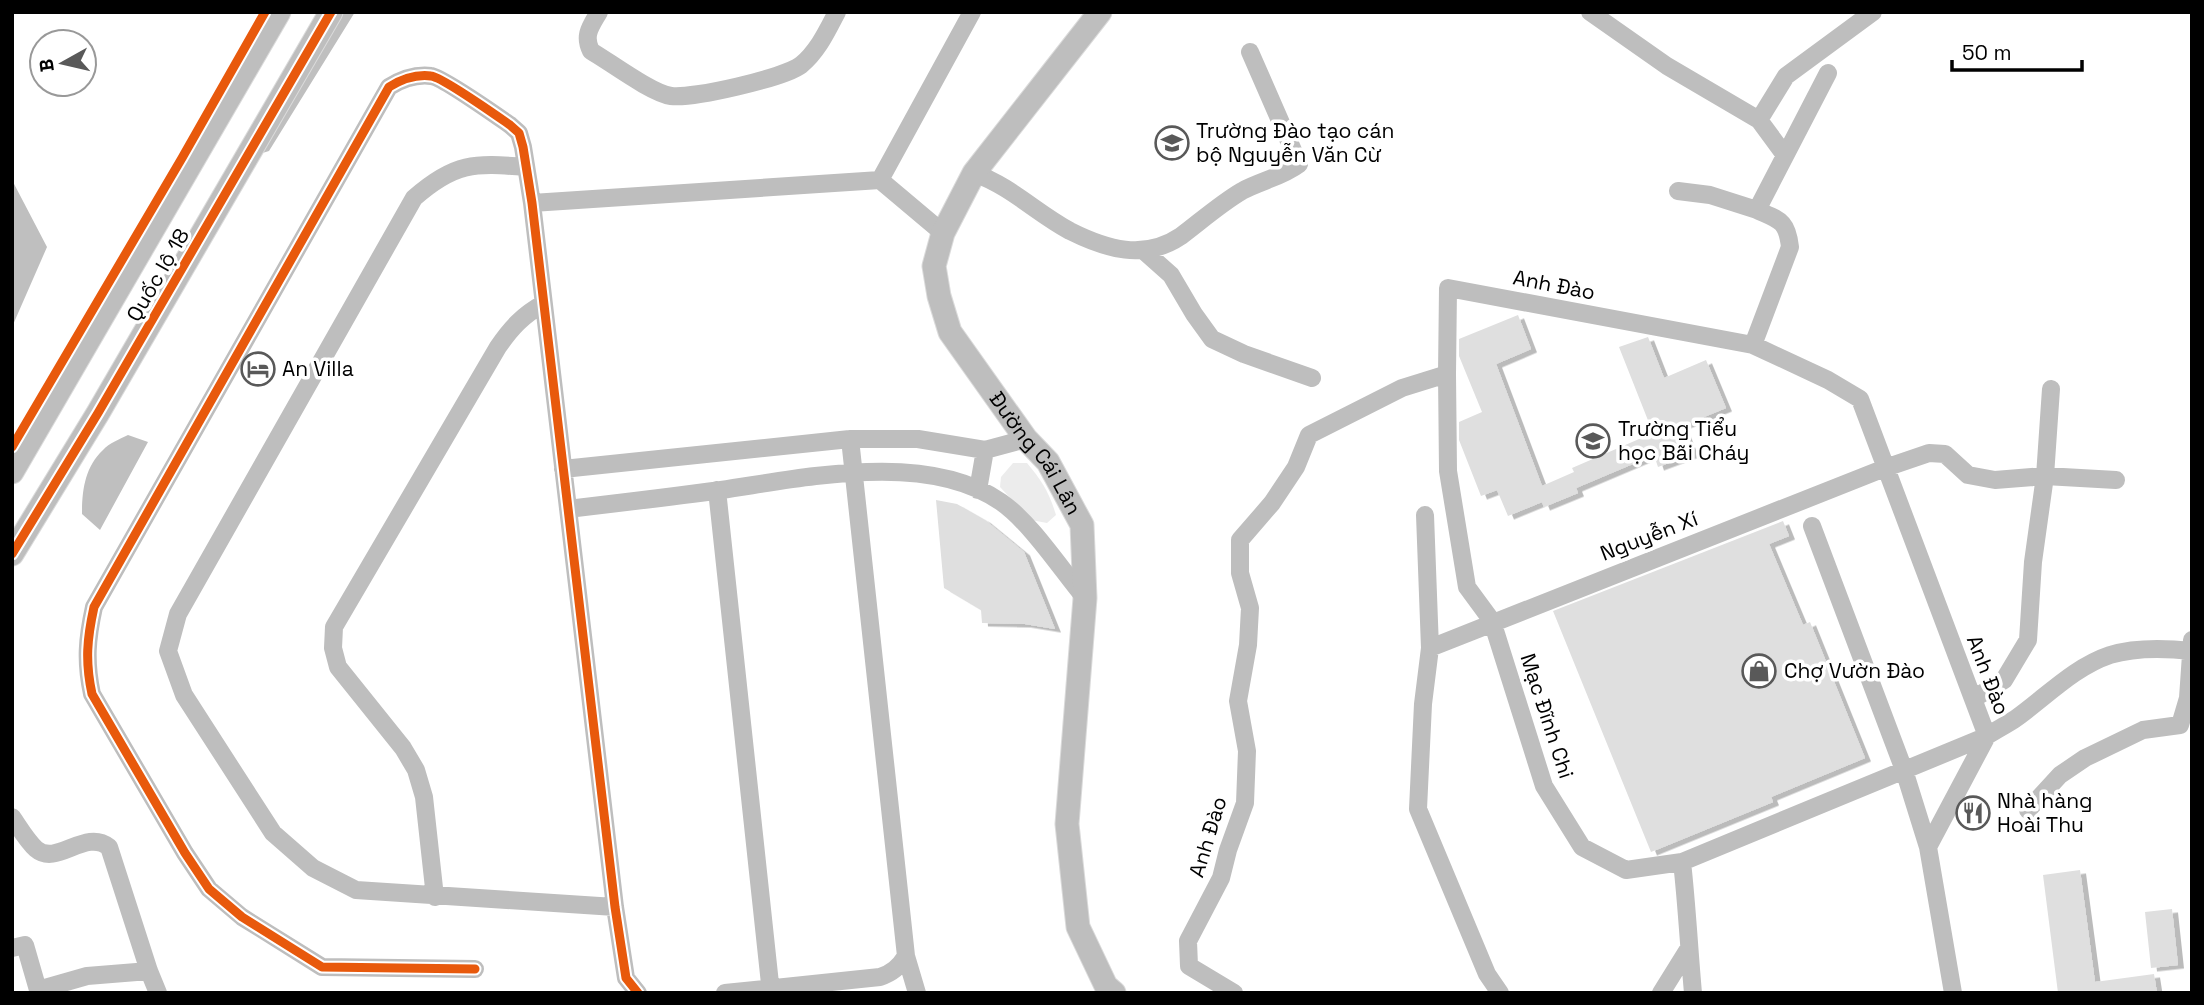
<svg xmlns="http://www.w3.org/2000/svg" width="2204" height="1005" viewBox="0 0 2204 1005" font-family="'Space Grotesk',sans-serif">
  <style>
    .green { fill: #ececec }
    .water { fill: #bfbfbf }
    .building { fill: #dfdfdf; filter: url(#shadow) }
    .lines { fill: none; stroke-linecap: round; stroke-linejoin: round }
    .major-casing { stroke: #dbdbdb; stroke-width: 25 }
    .minor { stroke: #bebebe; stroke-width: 18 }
    .major { stroke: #bebebe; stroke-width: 23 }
    .cycleway-casing { stroke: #fff; stroke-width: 13 }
    .cycleway { stroke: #e8590c; stroke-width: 9 }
    .labels { text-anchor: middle; stroke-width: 7; stroke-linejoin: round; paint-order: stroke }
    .poi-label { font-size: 21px; fill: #000; stroke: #fff; text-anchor: start }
    .street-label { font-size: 21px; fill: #000; stroke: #fff }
  </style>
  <defs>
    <filter id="shadow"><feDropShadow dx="6" dy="3.5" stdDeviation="0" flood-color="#0004"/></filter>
  </defs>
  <rect width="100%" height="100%" fill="#fff"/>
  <path class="green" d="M 1013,463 L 1027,463 C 1042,481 1049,492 1056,515 L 1047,523 L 1031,520 L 1000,487 L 1001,477 Z"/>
  <path class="water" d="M 337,12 L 355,12 L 269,151 L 256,155 Z
    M 12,180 L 47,247 L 12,327 Z
    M 128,435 L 148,442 L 100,530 L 82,514 C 82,490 85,467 103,450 C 109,443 120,439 128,435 Z"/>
  <path class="building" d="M 1518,315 L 1531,349 L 1496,364 L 1542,486 L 1574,472 L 1572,468 L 1653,433 L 1619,347 L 1648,337 L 1664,378 L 1706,360 L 1726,408 L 1682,426 L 1693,454 L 1658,467 L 1654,455 L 1576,488 L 1578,493 L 1544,507 L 1542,502 L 1508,516 L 1497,490 L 1481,496 L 1459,440 L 1459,422 L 1482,412 L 1459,356 L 1459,339 Z
    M 936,500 L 957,504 L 985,520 L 1024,552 L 1055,629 L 1025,624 L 982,623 L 981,610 L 944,588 Z
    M 1783,521 L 1789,536 L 1769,544 L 1803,625 L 1810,622 L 1865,758 L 1771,797 L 1773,802 L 1651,852 L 1553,611 Z
    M 2080,870 L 2095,982 L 2154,974 L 2157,993 L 2058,993 L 2043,875 Z
    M 2172,909 L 2178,965 L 2151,968 L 2145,912 Z"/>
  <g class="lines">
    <defs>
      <g id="major">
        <path id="s1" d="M 1100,12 L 974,173 L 943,233 L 934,266 L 939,296 L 950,332 L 1026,439 L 1048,462 L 1082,525 L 1085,598 L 1067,824 L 1078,927 L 1106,986 L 1114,993"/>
        <path d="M 12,472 L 279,12"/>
        <path d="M 12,554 L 98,413 L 331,12"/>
      </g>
    </defs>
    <use href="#major" class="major-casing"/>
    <path class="minor" d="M 599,12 C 591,26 583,35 591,51 C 610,62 651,93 671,96 C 692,99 784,78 801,65 C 818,51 827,31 837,12
      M 1590,12 L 1667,66 L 1759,120 L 1784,154
      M 1759,120 L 1786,76 L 1873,12
      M 526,167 C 474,163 455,162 414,198 L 178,614 L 168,651 L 184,695 L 273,833 L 313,868 L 356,890 L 615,907
      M 974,173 C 1012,187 1035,212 1070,231 C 1106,249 1144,261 1181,236 C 1201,221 1220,204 1242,191 C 1260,181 1282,177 1299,164 L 1250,52
      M 880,180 L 972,12
      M 1678,191 L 1710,195 L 1757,210
      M 532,203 L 880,180 L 943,233
      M 1144,251 L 1171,275 L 1194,314 L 1212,339 L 1244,354 L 1312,378
      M 1753,345 L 1790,247 C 1787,220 1779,220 1757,210 L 1828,73
      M 1447,374 L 1448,471 L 1467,587 L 1492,621 L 1544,786 L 1582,847 L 1626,870 L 1682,862 L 1987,736 C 1996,730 2006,725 2015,719 C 2046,697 2074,667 2110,655 C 2136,647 2165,648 2192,651
      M 563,469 L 850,439 L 918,439 L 985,450 L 1026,439
      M 717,490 L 771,993
      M 978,490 L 985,450
      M 568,509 C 619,503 670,497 721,490 C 804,478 927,450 1001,502 C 1031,523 1060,568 1085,598
      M 1425,515 L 1430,648 L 1423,704 L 1418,809 L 1487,974 L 1500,993
      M 1812,526 L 1904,770 L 1928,847 L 1953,993
      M 1430,648 L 1885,468 L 1929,453 L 1945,454 L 1968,475 L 1995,480 L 2045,476 L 2116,480
      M 1973,699 L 2004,680 L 2028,640 L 2033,562 L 2045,476 L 2051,389
      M 2028,810 L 2060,775 L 2085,758 L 2143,730 L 2180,725 L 2188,698 L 2192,640
      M 12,817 C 19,827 27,841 36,849 C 57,867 85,828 109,847 L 149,971 L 158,993
      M 1682,862 C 1687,906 1689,949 1693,993
      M 435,897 L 424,797 L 416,770 L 403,748 L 338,667 L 333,648 L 334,627 L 498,347 C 511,328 523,315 543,304
      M 12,948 L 25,945 L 38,990 L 87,976 L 149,971
      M 906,956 L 917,993
      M 475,969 L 322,967 L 242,917 L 209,889 L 185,853 L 92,694 C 85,661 87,639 94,607 L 389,87 C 402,79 415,74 431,76 C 442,77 497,116 510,125 L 519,133 L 523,147 L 532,203 L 615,907 L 626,978 L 638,993
      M 725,993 L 880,977 C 892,973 899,967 906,956 L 850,439
      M 1234,993 L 1189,966 L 1188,941 L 1221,878 L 1228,850 L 1245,803 L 1247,751 L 1238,701 L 1248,645 L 1250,608 L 1240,573 L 1240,540 L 1272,503 L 1296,467 L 1309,435 L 1402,388 L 1447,374 L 1448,288 L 1753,345 L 1828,380 L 1860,399 L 1987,736 L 1928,847
      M 1661,993 L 1689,948"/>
    <use href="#major" class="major"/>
    <defs>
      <path id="cycleway" d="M 12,447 L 182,158 L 265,12
        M 12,554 L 98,413 L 331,12
        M 475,969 L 322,967 L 242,917 L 209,889 L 185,853 L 92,694 C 85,661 87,639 94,607 L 389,87 C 402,79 415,74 431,76 C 442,77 497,116 510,125 L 519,133 L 523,147 L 532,203 L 615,907 L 626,978 L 638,993"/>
    </defs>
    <use href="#cycleway" class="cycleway-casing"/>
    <use href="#cycleway" class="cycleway"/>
  </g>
  <defs>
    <symbol id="school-ring" viewBox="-11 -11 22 22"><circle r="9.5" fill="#fff" stroke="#595959" stroke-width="1.5"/><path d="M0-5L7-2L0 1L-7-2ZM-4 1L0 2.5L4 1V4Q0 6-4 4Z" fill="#595959"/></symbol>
    <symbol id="hotel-ring" viewBox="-11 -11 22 22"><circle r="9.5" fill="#fff" stroke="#595959" stroke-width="1.5"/><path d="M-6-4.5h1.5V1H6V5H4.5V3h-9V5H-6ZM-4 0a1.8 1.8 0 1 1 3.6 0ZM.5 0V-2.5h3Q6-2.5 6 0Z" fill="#595959"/></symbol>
    <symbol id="shop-ring" viewBox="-11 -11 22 22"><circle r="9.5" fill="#fff" stroke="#595959" stroke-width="1.5"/><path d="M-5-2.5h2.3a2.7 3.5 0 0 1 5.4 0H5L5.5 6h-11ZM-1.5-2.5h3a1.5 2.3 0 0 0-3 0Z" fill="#595959"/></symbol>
    <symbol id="restaurant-ring" viewBox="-11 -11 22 22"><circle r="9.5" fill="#fff" stroke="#595959" stroke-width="1.5"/><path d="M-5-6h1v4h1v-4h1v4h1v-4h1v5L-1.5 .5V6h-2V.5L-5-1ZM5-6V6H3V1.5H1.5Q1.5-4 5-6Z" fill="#595959"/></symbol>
  </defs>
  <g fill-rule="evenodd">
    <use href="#school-ring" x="1153" y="124" width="38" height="38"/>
    <use href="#hotel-ring" x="239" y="350" width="38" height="38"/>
    <use href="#school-ring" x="1574" y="422" width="38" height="38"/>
    <use href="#shop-ring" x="1740" y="652" width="38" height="38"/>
    <use href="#restaurant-ring" x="1954" y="794" width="38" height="38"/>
  </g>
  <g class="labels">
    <g class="poi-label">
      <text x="1196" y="138">Trường Đào tạo cán<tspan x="1196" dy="24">bộ Nguyễn Văn Cừ</tspan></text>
      <text x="282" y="376">An Villa</text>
      <text x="1618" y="436">Trường Tiểu<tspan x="1618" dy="24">học Bãi Cháy</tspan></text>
      <text x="1784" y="678">Chợ Vườn Đào</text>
      <text x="1997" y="808">Nhà hàng<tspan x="1997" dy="24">Hoài Thu</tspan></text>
    </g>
    <g class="street-label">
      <text transform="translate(158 275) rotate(-60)" y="7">Quốc lộ 18</text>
      <text transform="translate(1554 285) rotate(11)" y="7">Anh Đào</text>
      <text dy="7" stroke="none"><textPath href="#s1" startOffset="523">Đường Cái Lân</textPath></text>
      <text transform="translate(1649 536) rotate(-21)" y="7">Nguyễn Xí</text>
      <text transform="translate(1988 675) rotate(69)" y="7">Anh Đào</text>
      <text transform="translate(1547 716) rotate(72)" y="7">Mạc Đĩnh Chi</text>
      <text transform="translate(1208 837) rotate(-73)" y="7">Anh Đào</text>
    </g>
  </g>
  <rect width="2204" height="1005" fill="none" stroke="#000000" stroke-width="28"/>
  <g transform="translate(63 63) rotate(262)"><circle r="33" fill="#ffffff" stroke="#999999" stroke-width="2"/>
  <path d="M0-5L12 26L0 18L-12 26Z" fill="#595959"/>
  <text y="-10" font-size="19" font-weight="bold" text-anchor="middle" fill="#000000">B</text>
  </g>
  <path d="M1952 60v10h130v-10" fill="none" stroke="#000000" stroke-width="3.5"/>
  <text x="1962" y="60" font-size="21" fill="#000000" stroke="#ffffff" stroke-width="5" paint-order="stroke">50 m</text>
</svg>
